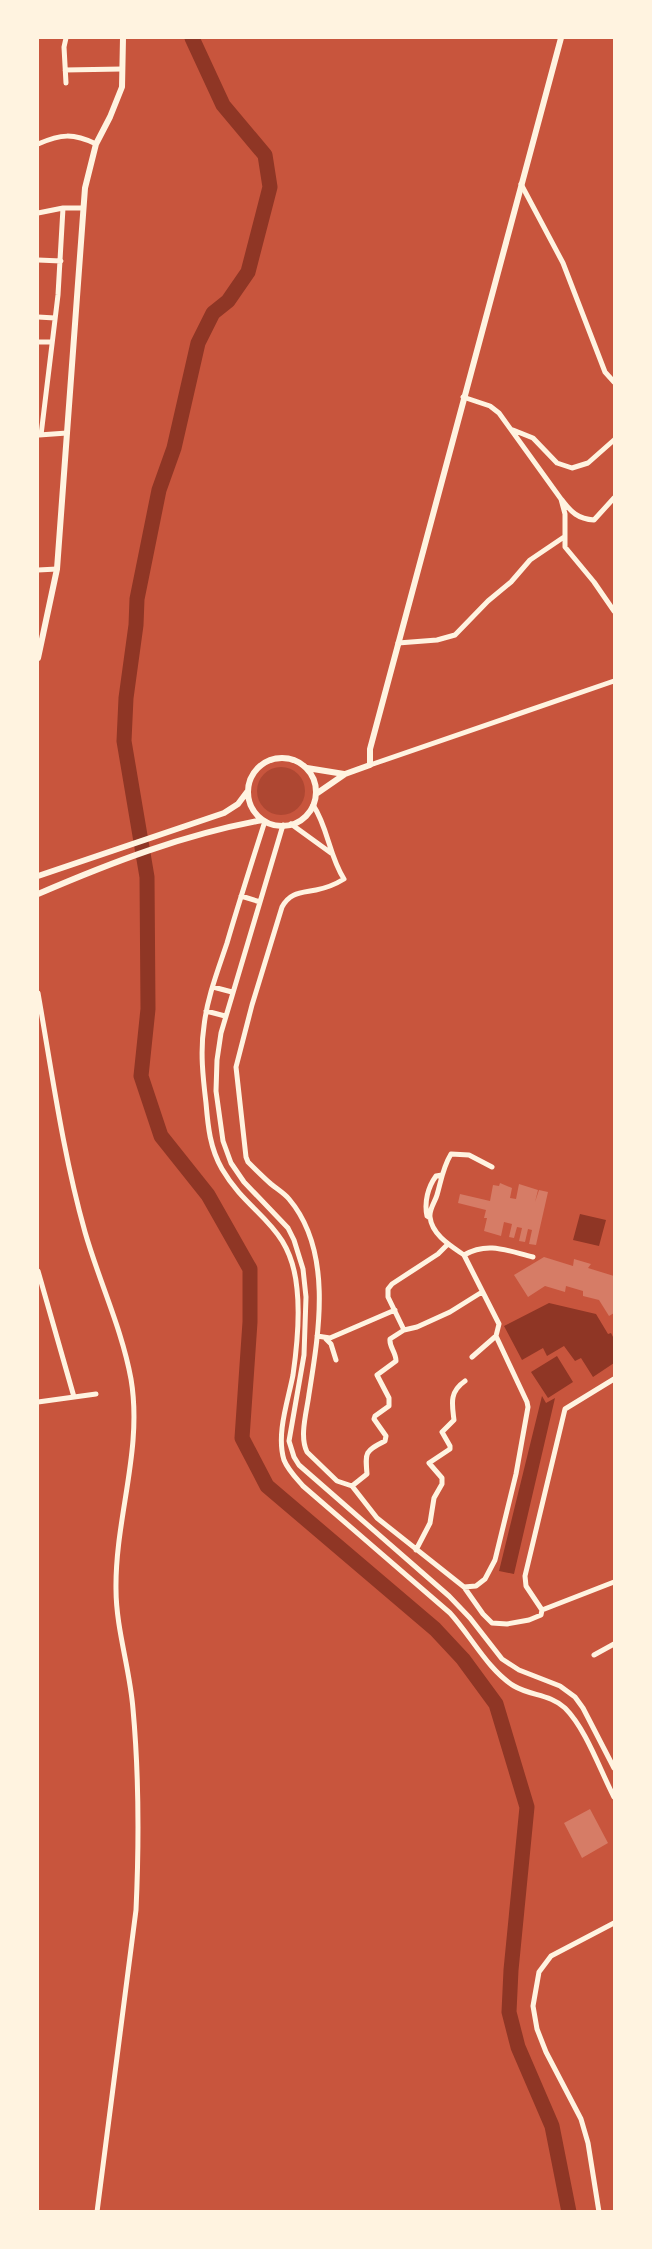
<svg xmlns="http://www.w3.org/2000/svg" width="652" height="2249" viewBox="0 0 652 2249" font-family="'Fira Sans',sans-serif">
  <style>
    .green { fill: #ae4732 }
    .water { fill: #8f3625 }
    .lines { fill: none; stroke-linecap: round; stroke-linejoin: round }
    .river { stroke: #8f3625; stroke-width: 15 }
    .building { fill: #d67c66 }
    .minor { stroke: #fff3e0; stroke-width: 5 }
    .tertiary { stroke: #fff3e0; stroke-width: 6 }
  </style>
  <rect width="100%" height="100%" fill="#c8553d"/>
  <path class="green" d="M257 791a24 24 0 1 1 48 0a24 24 0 1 1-48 0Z"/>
  <path class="water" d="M 580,1214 L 606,1220 L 599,1246 L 573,1240 Z
    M 549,1303 L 596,1314 L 608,1334 L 611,1333 L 614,1339 L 614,1363 L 593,1377 L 581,1358 L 575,1361 L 564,1346 L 547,1356 L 543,1348 L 522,1360 L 504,1326 Z
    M 557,1356 L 573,1382 L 548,1398 L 531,1372 Z
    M 542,1396 L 546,1403 L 555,1398 L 514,1574 L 499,1571 Z"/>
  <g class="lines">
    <path class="river" d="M 192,38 L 223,105 L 265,155 L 270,187 L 248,272 L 228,301 L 213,313 L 198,343 L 174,448 L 159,490 L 137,599 L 136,625 L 126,698 L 124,741 L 147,877 L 148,1009 L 141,1076 L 161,1136 L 208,1195 L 250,1269 L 250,1322 L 242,1438 L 267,1486 L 435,1629 L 463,1659 L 496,1704 L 527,1807 L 511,1970 L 509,2012 L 518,2047 L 552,2126 L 569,2212"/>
  </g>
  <path class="building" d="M 500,1183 L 512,1188 L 510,1198 L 516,1199 L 519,1184 L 538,1190 L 535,1202 L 539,1190 L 548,1192 L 536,1245 L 529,1244 L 532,1230 L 528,1229 L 525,1242 L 519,1241 L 522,1228 L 517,1227 L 514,1238 L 509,1237 L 512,1224 L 504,1222 L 501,1236 L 484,1231 L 487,1218 L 484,1218 L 486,1210 L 458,1203 L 460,1194 L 490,1201 L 493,1185 L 499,1186 Z
    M 544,1257 L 573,1266 L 574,1259 L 591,1264 L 588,1268 L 614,1276 L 614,1313 L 609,1316 L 599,1300 L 583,1296 L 583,1291 L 566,1286 L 565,1292 L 545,1286 L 528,1297 L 514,1275 Z
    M 590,1809 L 608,1843 L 582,1858 L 564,1823 Z"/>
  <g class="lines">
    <path class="minor" d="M 66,38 L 64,47 L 66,83
      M 65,70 L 122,69
      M 38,144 C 61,134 73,133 96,144
      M 521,184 L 563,263 L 605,372 L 614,382
      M 38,213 L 63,208 L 82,208
      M 38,260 L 61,261
      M 38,317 L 55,318
      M 38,342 L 51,342
      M 463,397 L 490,406 L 499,413 L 561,499 L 565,514 L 565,547 L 594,582 L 614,611
      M 513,430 L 533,438 L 557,463 L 572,468 L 588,463 L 614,440
      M 39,435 L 67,433
      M 41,435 L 58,295 L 63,208
      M 562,500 C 571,512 578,519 594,520 L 614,498
      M 38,570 L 57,569
      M 398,643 L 437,640 L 455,635 L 488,601 L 511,582 L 530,560 L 564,537
      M 370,765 L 614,681
      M 313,805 C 328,827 329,856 344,879 C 336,884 326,888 316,890 C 301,893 290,892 282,907 L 252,1005 L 236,1067 L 246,1157 L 248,1162 C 256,1170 263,1177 271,1184 C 277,1189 284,1193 289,1199 C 333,1251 319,1332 309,1394 C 307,1411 299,1436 307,1452 L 337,1481 L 352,1486 L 377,1518 L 464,1587 L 483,1614 L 492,1623 L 507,1624 L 529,1620 L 541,1615 L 542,1610 L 614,1582
      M 265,821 C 252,862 239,902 227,943 C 218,970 207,998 204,1026 C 200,1051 203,1078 206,1103 C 208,1127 210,1148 222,1169 C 250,1217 291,1223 297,1289 C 300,1316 297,1347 293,1375 C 288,1401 276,1434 284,1460 C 288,1470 296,1478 303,1486 L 450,1613 C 471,1636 488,1670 514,1686 C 531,1696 550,1694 565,1708 C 586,1729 600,1770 614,1797
      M 291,824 L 331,853
      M 283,825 L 221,1033 L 217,1060 L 216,1091 L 223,1141 L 231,1163 L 244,1182 L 288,1228 L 294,1240 L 303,1269 L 306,1297 L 304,1355 L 289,1441 L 294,1457 L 299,1465 L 449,1596 L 470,1618 L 502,1659 L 519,1670 L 560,1686 L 575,1697 L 583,1708 L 614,1768
      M 241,896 L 260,902
      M 213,987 L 232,992
      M 38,993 C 52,1073 63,1154 85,1232 C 99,1281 122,1329 131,1379 C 143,1450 115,1518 116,1589 C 116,1629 130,1669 133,1709 C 139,1775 139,1845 136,1910 L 97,2212
      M 206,1011 L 225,1016
      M 430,1218 L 427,1216 C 424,1202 428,1187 436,1176 L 442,1175
      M 464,1255 C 451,1246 432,1235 430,1217 C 429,1209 435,1202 437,1195 C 441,1181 443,1167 451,1154 L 469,1155 L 492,1167
      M 38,1271 L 74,1397
      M 404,1330 L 388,1297 L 388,1289 L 392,1284 L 438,1254 L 448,1244
      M 317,1336 L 330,1338 L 395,1310
      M 326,1339 L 331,1344 L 336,1360
      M 472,1357 L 496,1336 L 499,1324 L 464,1255 C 488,1241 508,1251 533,1257
      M 38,1402 L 96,1394
      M 352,1486 L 367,1474 C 365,1452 365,1451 385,1441 L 386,1436 L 374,1419 L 375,1416 L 389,1406 L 389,1398 L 377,1375 L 396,1361 C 396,1352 389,1347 390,1339 L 404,1330 L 417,1327 L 450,1312 L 482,1292
      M 416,1550 L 430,1523 L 434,1498 L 442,1484 L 442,1478 L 429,1463 L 450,1449 L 450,1446 L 442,1432 L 454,1420 C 452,1404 449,1392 465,1381
      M 464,1587 L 476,1586 L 485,1579 L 495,1560 L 516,1474 L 528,1407 L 527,1402 L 496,1336
      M 542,1610 L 526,1586 L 525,1576 L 565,1409 L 614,1379
      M 594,1655 L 614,1644
      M 599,2212 L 588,2143 L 581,2119 L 546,2052 L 537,2029 L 533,2006 L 539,1972 L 551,1956 L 614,1923"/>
    <path class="tertiary" d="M 38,658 L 57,569 L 85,188 L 96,144 L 110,117 L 122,87 L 123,38
      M248 792a34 34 0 1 1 68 0a34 34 0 1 1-68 0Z
      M 307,768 L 344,774
      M 316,794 L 345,774 L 370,765 L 370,749 L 561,38
      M 38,876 L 224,813 L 238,804 L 247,792
      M 38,894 C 110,863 185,834 263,820"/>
  </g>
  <rect width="652" height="2249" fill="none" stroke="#fff3e0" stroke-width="78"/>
</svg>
